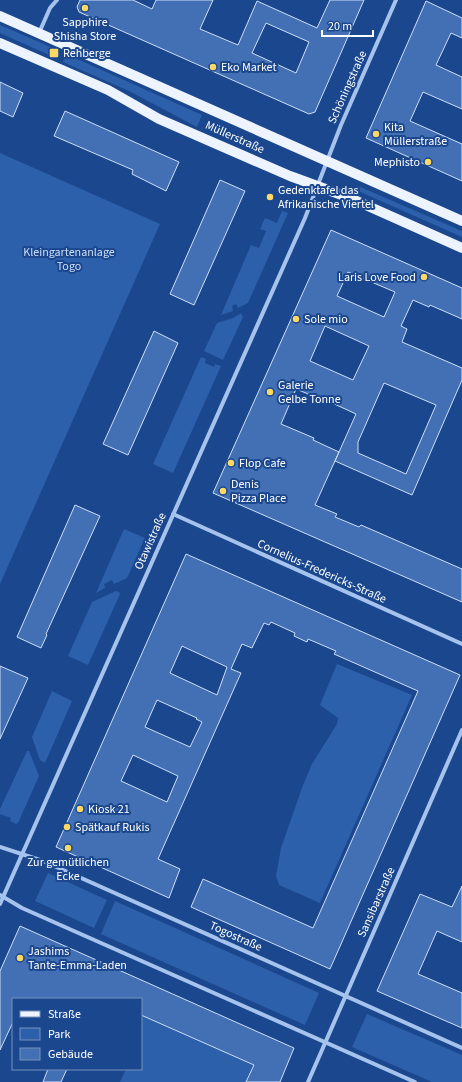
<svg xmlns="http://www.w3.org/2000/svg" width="462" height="1082" viewBox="0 0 462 1082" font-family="'Source Sans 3',sans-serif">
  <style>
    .green { fill: #2d60ab }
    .building { fill: #4370b5; stroke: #ccdffa; fill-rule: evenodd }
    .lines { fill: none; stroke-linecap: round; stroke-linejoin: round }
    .minor { stroke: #a6c3ee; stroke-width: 4 }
    .primary { stroke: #edf3ff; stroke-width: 10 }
    .poi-dot { fill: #ffd963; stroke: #1a478d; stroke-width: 1.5 }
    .labels { text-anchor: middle; stroke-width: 4; stroke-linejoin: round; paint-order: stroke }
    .poi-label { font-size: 12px; fill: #fff; stroke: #1a478d; text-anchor: start }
    .street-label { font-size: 12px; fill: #fff; stroke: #1a478d }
    .park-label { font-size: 12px; fill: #ccdffa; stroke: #1a478d }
  </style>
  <rect width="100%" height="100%" fill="#1a478d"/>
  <path class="green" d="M 0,25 L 53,48 L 49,55 L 0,33 Z
    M 66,54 L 202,115 L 197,127 L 129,91 L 63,62 Z
    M 0,153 L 160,224 L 0,584 Z
    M 356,186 L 358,186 L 462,231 L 462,237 L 356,190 L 355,189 Z
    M 282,211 L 288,213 L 248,303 L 238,308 L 236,304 L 232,306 L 233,311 L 221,315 L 251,245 L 259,248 L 266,231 L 260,229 L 265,218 L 277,223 Z
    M 241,313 L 243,317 L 223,360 L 204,351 L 217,323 L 233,318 Z
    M 201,357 L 206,359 L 205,363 L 214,367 L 215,364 L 221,366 L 173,473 L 153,464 Z
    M 124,529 L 145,538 L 127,578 L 114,584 L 112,580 L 104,584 L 105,588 L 96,593 Z
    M 116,591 L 119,592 L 120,594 L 88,665 L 68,656 L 92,602 Z
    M 337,664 L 412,695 L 320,903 L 279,885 L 276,876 L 281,848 L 303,785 L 312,764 L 337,724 L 338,718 L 320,705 Z
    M 52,691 L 72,701 L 45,763 L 40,760 L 32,737 Z
    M 27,751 L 29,751 L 39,776 L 18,823 L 16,824 L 10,821 L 11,818 L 0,814 L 0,809 Z
    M 48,873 L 107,900 L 94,928 L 35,901 Z
    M 115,901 L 319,993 L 305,1025 L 101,934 Z
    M 367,1014 L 462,1055 L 462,1082 L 432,1082 L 352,1047 Z
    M 141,1015 L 254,1065 L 246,1082 L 120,1082 L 126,1069 L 141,1069 Z"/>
  <path class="building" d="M 80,0 L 133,0 L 152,9 L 156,0 L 213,0 L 200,29 L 238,45 L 257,1 L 317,28 L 330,0 L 364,0 L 315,112 L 309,114 L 79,12 L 77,7 ZM 266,23 L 309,42 L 296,73 L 252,53 Z
    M 426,1 L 462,18 L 462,38 L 451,33 L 436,65 L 462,77 L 462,109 L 423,92 L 410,121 L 462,144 L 462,181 L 366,138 Z
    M 0,82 L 23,93 L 13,117 L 0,111 Z
    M 65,111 L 179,162 L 166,191 L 132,174 L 133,170 L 54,136 Z
    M 220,180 L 245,191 L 194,305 L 170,294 Z
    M 331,230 L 462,288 L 462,319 L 430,305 L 429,307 L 413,300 L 401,326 L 407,329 L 402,342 L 462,368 L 462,380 L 412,495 L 335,461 L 356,414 L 330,402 L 330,403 L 296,389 L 281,424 L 314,438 L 313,440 L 339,452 L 315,505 L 337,514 L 335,517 L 359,527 L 361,525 L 462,569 L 462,602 L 213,493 ZM 348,272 L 395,292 L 384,317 L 337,296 ZM 325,326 L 369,346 L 353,380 L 310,361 ZM 384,383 L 436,405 L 406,474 L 358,453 L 358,442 Z
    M 154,331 L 178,343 L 128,455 L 103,444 Z
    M 75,505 L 100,516 L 46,634 L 47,635 L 41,648 L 17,637 Z
    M 186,554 L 460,675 L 330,969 L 191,907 L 203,879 L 313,928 L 418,691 L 334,654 L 336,651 L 308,639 L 307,642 L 294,636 L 295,633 L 271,622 L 269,625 L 264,623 L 252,648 L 242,644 L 231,669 L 241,673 L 158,859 L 180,869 L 169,898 L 56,847 ZM 182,646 L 227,667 L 217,695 L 170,673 ZM 157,700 L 197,718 L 196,719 L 202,722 L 190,747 L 145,727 ZM 133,755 L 178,776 L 167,802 L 121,781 Z
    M 0,666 L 28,678 L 0,739 Z
    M 462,886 L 462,942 L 437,931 L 418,974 L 462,993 L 462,1028 L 377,991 L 420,894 L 452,907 Z
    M 20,926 L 294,1048 L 280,1082 L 246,1082 L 254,1065 L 141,1015 L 141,999 L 13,999 L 13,1022 L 0,1050 L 0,971 Z
    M 48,1069 L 67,1069 L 61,1082 L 43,1082 Z"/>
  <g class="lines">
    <path class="minor" d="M 39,33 L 50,8 L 57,0
      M 173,514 L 462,644
      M 0,847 L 43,861 L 462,1048
      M 0,895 L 22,908 L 415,1082
      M 0,904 L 305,218 L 341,125 L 396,0
      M 308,1082 L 462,730"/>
    <path class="primary" d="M 0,16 L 462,221
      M 0,43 L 108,90 L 159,119 L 290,176 L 350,198 L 462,248"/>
  </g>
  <g class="poi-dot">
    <circle cx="85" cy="8" r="4"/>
    <rect x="49" y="48" width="10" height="10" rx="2"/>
    <circle cx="213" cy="67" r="4"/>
    <circle cx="376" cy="134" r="4"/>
    <circle cx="428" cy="162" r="4"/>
    <circle cx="270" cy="197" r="4"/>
    <circle cx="424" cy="277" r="4"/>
    <circle cx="296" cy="319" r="4"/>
    <circle cx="270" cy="392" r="4"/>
    <circle cx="231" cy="463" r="4"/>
    <circle cx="223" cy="491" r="4"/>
    <circle cx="80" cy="809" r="4"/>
    <circle cx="67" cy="827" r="4"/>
    <circle cx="68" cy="848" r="4"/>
    <circle cx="20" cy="958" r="4"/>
  </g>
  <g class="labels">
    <g class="poi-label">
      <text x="85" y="26" text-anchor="middle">Sapphire<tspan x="85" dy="14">Shisha Store</tspan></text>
      <text x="63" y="57">Rehberge</text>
      <text x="221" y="71">Eko Market</text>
      <text x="384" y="131">Kita<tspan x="384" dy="14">Müllerstraße</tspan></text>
      <text x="420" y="166" text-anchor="end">Mephisto</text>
      <text x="278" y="194">Gedenktafel das<tspan x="278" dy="14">Afrikanische Viertel</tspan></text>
      <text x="416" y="281" text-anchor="end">Laris Love Food</text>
      <text x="304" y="323">Sole mio</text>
      <text x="278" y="389">Galerie<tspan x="278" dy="14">Gelbe Tonne</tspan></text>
      <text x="239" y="467">Flop Cafe</text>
      <text x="231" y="488">Denis<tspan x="231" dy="14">Pizza Place</tspan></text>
      <text x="88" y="813">Kiosk 21</text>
      <text x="75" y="831">Spätkauf Rukis</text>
      <text x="68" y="866" text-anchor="middle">Zur gemütlichen<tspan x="68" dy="14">Ecke</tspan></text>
      <text x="28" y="955">Jashims<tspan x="28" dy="14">Tante-Emma-Laden</tspan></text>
    </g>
    <g class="street-label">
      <text transform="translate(347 87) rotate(-66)" y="4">Schöningstraße</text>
      <text transform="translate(235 137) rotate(24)" y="4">Müllerstraße</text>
      <text transform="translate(150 541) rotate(-66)" y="4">Otawistraße</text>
      <text transform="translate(322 571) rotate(24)" y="4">Cornelius-Fredericks-Straße</text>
      <text transform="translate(376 902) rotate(-66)" y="4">Sansibarstraße</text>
      <text transform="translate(236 936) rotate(24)" y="4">Togostraße</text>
    </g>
    <g class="park-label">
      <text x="69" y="256">Kleingartenanlage<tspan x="69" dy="14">Togo</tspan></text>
    </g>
  </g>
  <rect x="12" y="998" width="130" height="72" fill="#1a478d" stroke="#7691bb"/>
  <rect x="20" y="1011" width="20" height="6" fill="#edf3ff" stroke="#7691bb"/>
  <text x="48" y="1018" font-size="12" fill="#ffffff">Straße</text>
  <rect x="20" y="1028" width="20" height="12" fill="#2d60ab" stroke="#7691bb"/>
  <text x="48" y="1038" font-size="12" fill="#ffffff">Park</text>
  <rect x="20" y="1048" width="20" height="12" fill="#4370b5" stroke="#7691bb"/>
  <text x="48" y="1058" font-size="12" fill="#ffffff">Gebäude</text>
  <path d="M322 30v6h51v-6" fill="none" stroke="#ffffff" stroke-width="2"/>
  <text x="328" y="30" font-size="12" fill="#ffffff" stroke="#1a478d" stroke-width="3" paint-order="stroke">20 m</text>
</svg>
